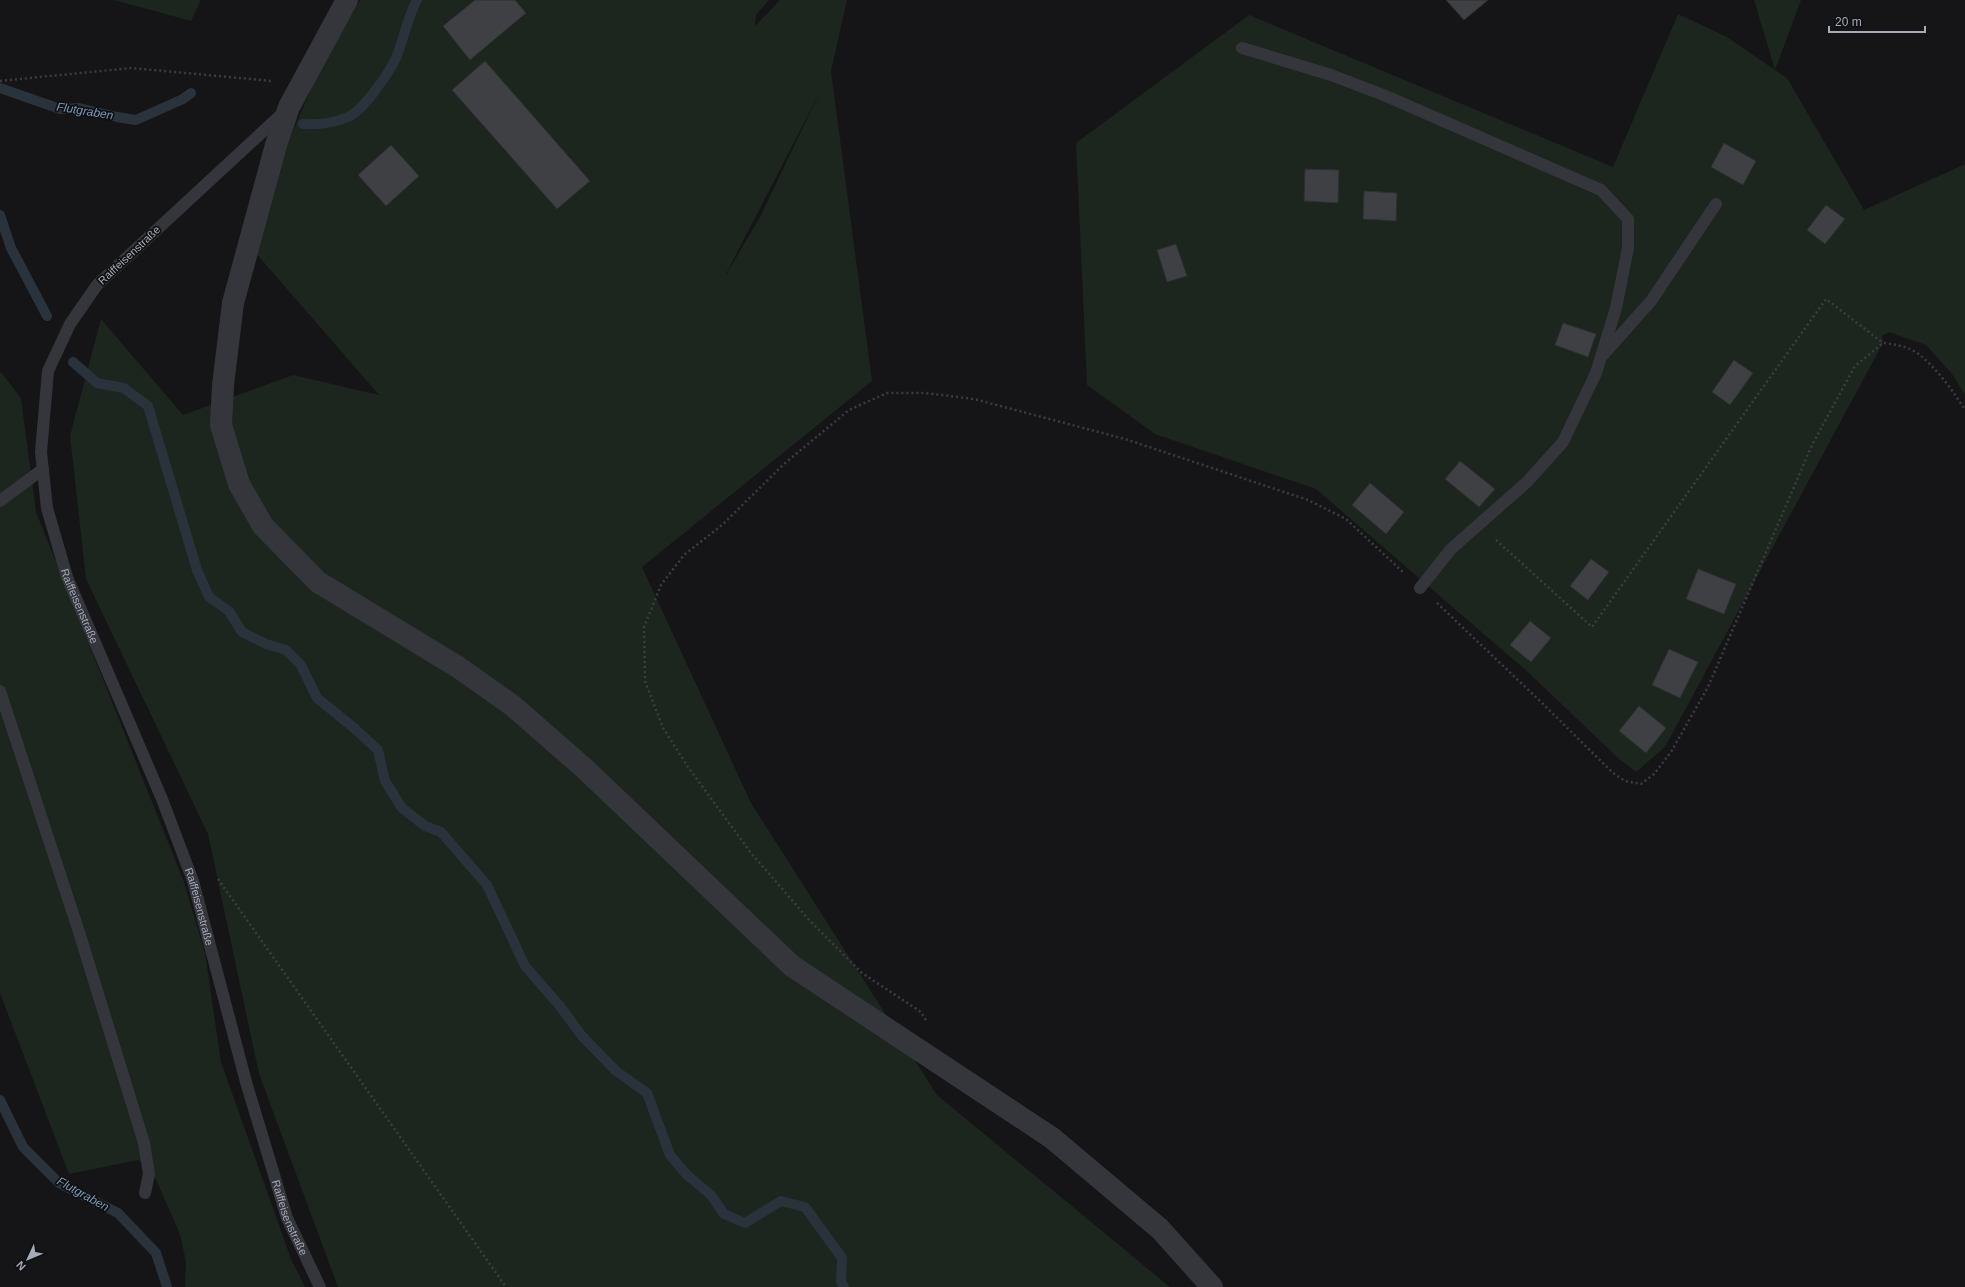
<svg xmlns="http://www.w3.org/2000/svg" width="1965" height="1287" viewBox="0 0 1965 1287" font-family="Arial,sans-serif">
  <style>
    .green { fill: #1c251e; fill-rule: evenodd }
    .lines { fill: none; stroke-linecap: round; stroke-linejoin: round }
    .stream { stroke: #2a333c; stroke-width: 10 }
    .building { fill: #3f4044; stroke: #2f2f33 }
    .path { stroke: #3b3d43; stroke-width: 2.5; stroke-dasharray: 2 3; stroke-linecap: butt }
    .service { stroke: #35363c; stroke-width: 12 }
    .minor { stroke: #35363c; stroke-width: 22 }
    .labels { text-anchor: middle; stroke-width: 3.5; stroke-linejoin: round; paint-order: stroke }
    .street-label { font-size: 11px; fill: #a6abb8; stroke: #101012 }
    .water-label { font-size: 12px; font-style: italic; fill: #7a98b5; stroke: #101012 }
  </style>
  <rect width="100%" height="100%" fill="#151517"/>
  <path class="green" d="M 114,0 L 201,0 L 191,21 Z
    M 360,0 L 769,0 L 756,15 L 755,26 L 780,0 L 847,0 L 831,71 L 872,381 L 642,567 L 751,803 L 937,1095 L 1170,1287 L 338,1287 L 259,1074 L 208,834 L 86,579 L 70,436 L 101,319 L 183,415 L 293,375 L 379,395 L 247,243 L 274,173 L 322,65 ZM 820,92 L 760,217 L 726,275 L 726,274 Z
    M 1754,0 L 1801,0 L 1775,70 L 1787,78 L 1864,210 L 1965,164 L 1965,395 L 1952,374 L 1926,345 L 1889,332 L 1882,336 L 1883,343 L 1665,747 L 1636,772 L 1619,759 L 1530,674 L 1316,489 L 1155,434 L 1087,385 L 1076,143 L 1249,15 L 1613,167 L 1678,14 L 1727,37 L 1775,70 Z
    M 0,371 L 21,398 L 36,512 L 184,882 L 205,953 L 221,1062 L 291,1259 L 305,1287 L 185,1287 L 186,1262 L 180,1234 L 152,1171 L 138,1160 L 69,1174 L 0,993 Z"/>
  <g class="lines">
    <path class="stream" d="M 0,88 L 60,109 L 79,108 L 117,117 L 136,120 L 183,99 L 191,93
      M 303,124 C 317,125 334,123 348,117 C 363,111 389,73 396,58 C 404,39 407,18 417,0
      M 0,215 L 11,248 L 47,316
      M 73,362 L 97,383 L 124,388 L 148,406 L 197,570 L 209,597 L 229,611 L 242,632 L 266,644 L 286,650 L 301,665 L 317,698 L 354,728 L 378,750 L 385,781 L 402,808 L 425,826 L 441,832 L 487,885 L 525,966 L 559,1005 L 582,1036 L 616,1071 L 647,1093 L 670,1155 L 687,1175 L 711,1195 L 724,1214 L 745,1223 L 781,1201 L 805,1207 L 842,1258 L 841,1282 L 844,1287
      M 0,1100 L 23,1147 L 59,1183 L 118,1213 L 156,1253 L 167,1287"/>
  </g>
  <path class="building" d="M 475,0 L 515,0 L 526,13 L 470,60 L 443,26 Z
    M 1446,0 L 1488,0 L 1464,20 Z
    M 485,61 L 590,181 L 557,209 L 452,90 Z
    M 1724,143 L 1756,161 L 1743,185 L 1711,167 Z
    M 391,145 L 419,176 L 386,206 L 358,175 Z
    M 1305,169 L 1339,170 L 1338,203 L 1304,201 Z
    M 1364,191 L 1397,193 L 1396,221 L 1363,219 Z
    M 1826,205 L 1845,219 L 1825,244 L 1807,230 Z
    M 1176,244 L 1187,276 L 1167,282 L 1157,250 Z
    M 1563,323 L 1596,334 L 1588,357 L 1555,345 Z
    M 1734,360 L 1753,373 L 1730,405 L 1712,392 Z
    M 1460,461 L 1495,489 L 1479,507 L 1445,479 Z
    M 1370,483 L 1404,512 L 1386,534 L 1352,505 Z
    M 1591,559 L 1609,572 L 1588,600 L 1570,586 Z
    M 1698,569 L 1736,584 L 1724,614 L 1686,599 Z
    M 1530,621 L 1551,638 L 1531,662 L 1510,645 Z
    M 1669,649 L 1698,662 L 1680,698 L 1652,685 Z
    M 1639,706 L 1666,728 L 1646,753 L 1619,731 Z"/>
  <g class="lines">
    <path class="path" d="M 0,81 L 131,68 L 272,81
      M 1496,540 L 1592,627 L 1826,299 L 1883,343
      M 1437,603 L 1540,701 L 1613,773 L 1625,781 L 1641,784 L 1654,774 L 1671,752 L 1708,687 L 1812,445 L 1855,366 L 1883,343 C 1895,344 1911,347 1921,356 C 1938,370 1953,391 1965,410
      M 218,879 L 506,1287
      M 926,1020 L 921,1012 L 862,973 L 810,921 L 751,853 L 688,767 L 663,728 L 645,681 L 644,627 L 661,585 L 684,555 L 722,525 L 784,464 L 849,410 L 887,393 L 925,393 L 974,399 L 1125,439 L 1308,500 L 1346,519 L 1404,573"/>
    <g class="service">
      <path d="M 1242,48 L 1331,75 L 1386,96 L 1601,190 L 1628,219 L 1628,248 L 1616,308 L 1596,373 L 1563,442 L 1527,482 L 1451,549 L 1420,588"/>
      <path id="s1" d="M 284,112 L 97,285 L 70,324 L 48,371 L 41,452 L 47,508 L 67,577 L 162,799 L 193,881 L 246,1082 L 287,1218 L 320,1287"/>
      <path d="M 1603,355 L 1651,301 L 1716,204"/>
      <path d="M 0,501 L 43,469"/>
      <path d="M 0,691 L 79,932 L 144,1143 L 149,1174 L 145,1193"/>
    </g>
    <path class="minor" d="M 347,0 L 289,107 L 276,145 L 233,303 L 223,385 L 221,425 L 239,484 L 263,526 L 318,582 L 458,667 L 513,706 L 584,768 L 792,966 L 1052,1138 L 1160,1229 L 1212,1287"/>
  </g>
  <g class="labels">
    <g class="street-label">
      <text transform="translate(129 255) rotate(-43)" y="4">Raiffeisenstraße</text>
      <text dy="4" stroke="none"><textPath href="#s1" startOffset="595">Raiffeisenstraße</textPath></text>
      <text dy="4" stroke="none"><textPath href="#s1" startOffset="919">Raiffeisenstraße</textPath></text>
      <text dy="4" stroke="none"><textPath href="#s1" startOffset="1243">Raiffeisenstraße</textPath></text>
    </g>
    <g class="water-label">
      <text transform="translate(85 111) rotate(9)" y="4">Flutgraben</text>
      <text transform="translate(83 1194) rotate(29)" y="4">Flutgraben</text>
    </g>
  </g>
  <g transform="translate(28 1259) rotate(226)" stroke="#101012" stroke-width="3" paint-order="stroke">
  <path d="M0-3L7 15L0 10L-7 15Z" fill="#a6abb8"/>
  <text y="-6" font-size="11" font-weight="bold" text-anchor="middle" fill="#a6abb8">N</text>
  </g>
  <path d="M1829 26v6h96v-6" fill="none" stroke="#a6abb8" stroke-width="2"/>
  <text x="1835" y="26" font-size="12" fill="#a6abb8" stroke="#101012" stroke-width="3" paint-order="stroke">20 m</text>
</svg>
